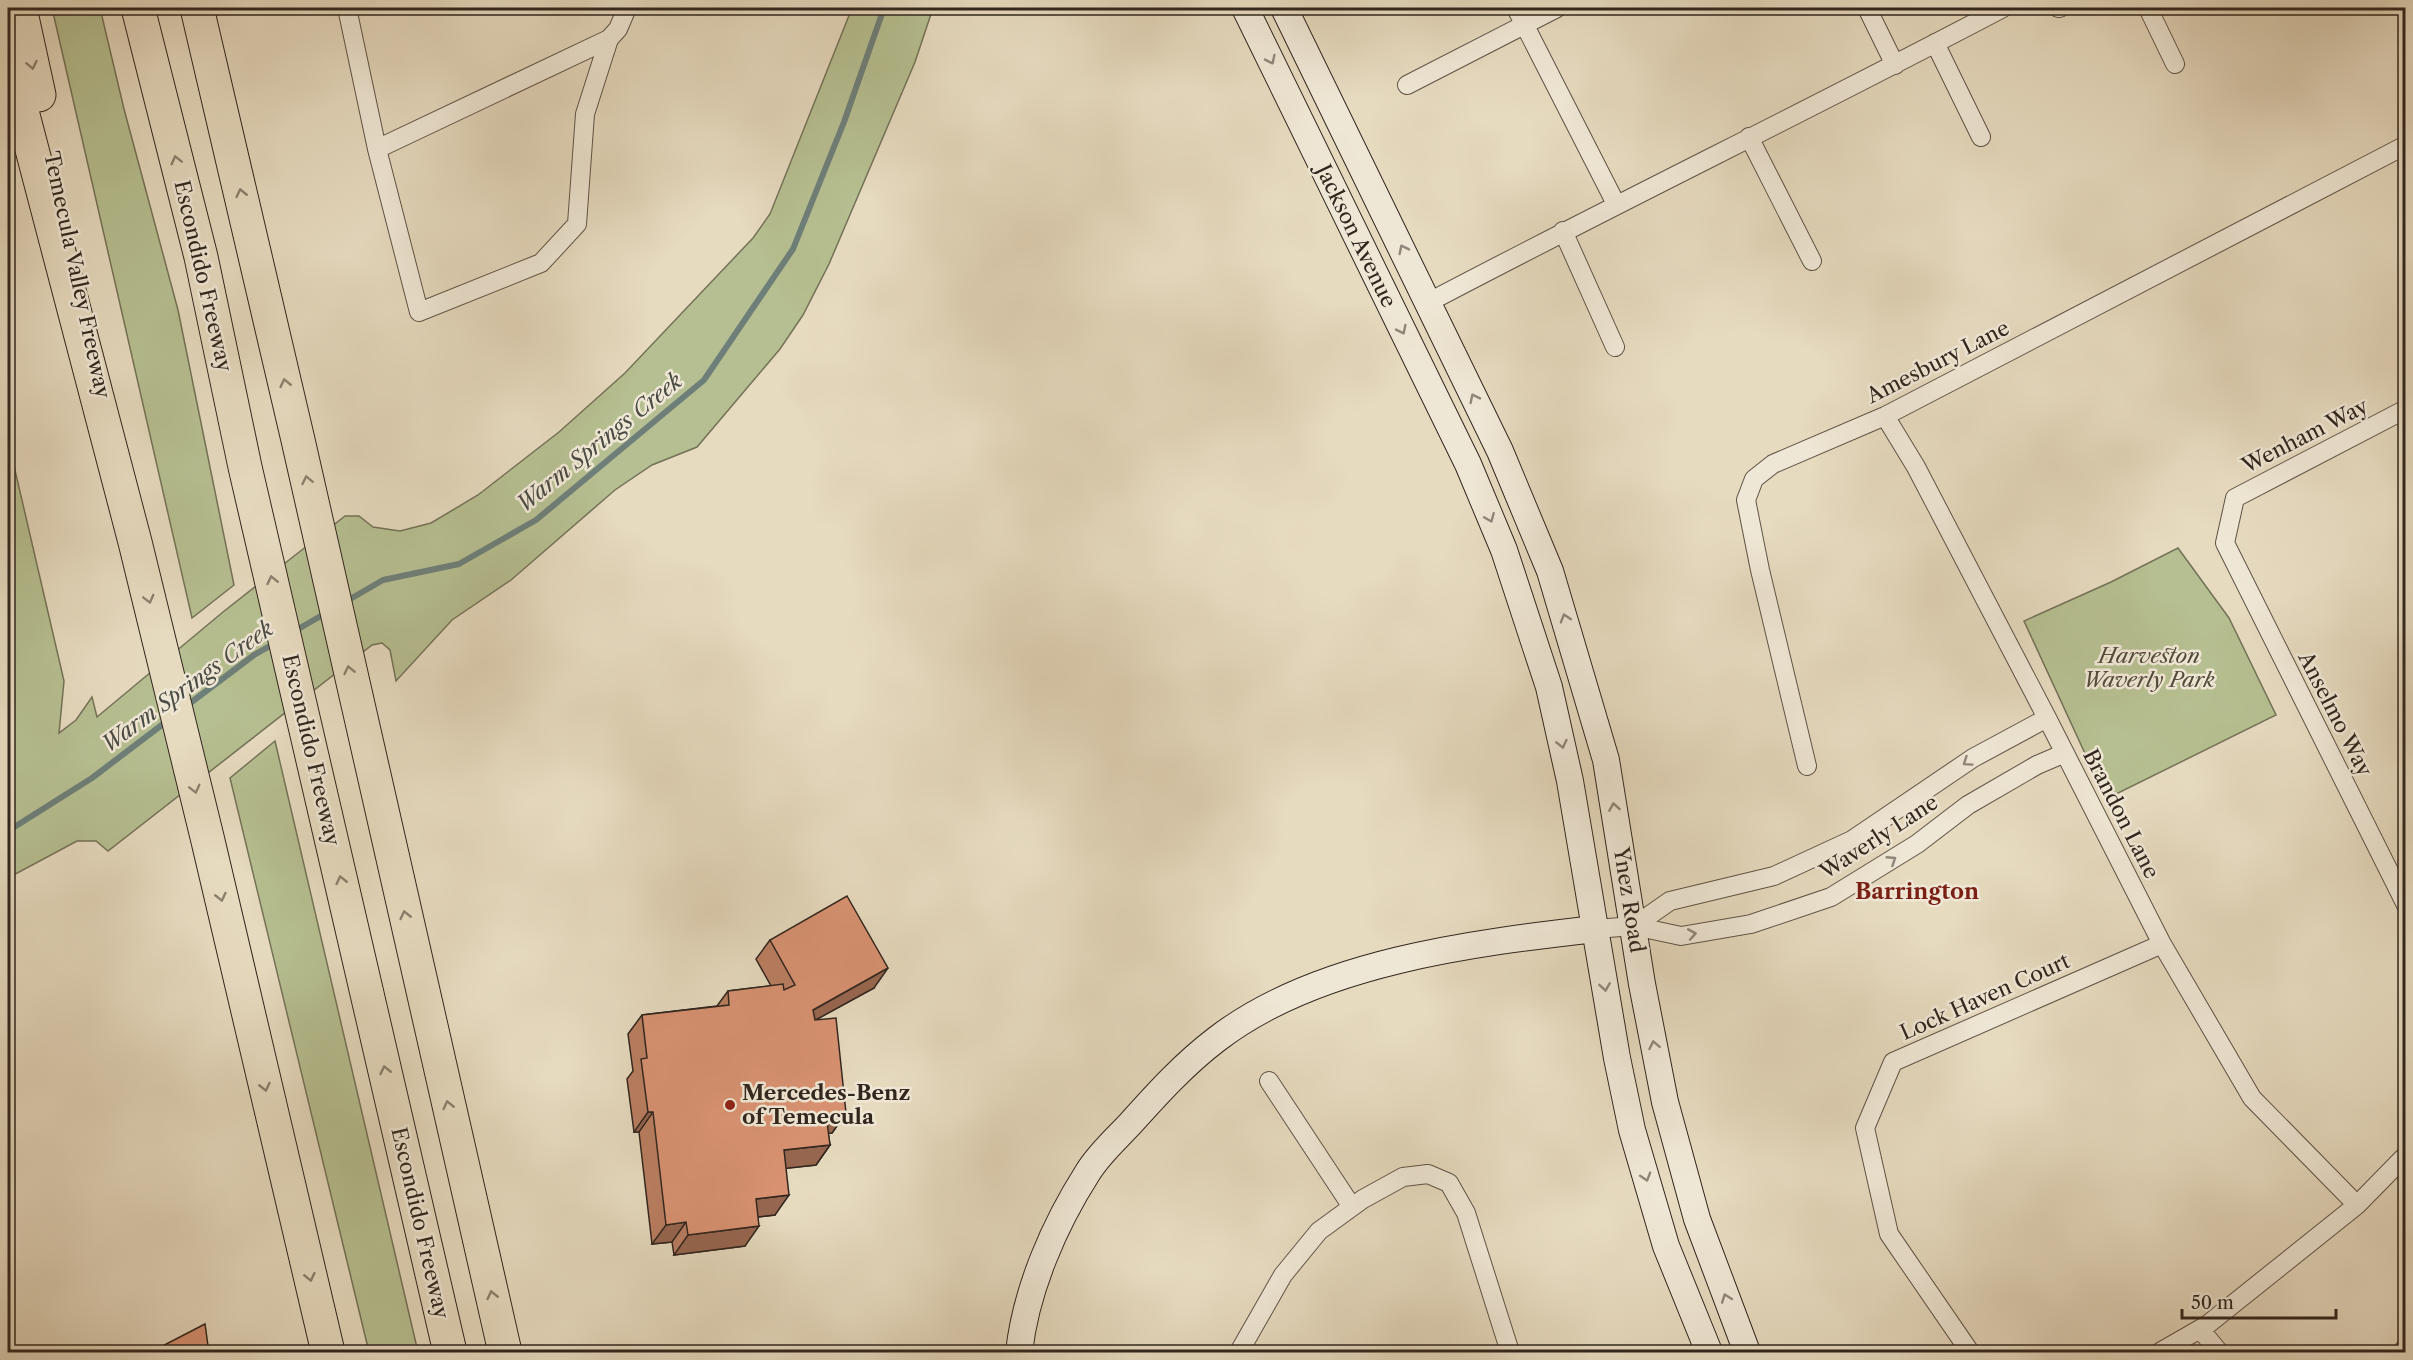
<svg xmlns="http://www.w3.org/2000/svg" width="2413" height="1360" viewBox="0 0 2413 1360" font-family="'Libre Caslon Text',serif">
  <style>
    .green { fill: #b6bf91; stroke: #747258; stroke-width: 1.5 }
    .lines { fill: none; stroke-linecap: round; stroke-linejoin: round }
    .stream { stroke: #6e7f79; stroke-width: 6 }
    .street-casing { stroke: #5e5346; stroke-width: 20 }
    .secondary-casing { stroke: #31261e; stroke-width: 28 }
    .highway-casing { stroke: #31261e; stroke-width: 35 }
    .street { stroke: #efe7d5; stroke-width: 18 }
    .secondary { stroke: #efe7d5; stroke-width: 26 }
    .highway { stroke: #e6dabf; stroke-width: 33 }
    .wall { fill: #ba7e62; stroke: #31261e; stroke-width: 1.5 }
    .shaded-wall { fill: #976650; stroke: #31261e; stroke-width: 1.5 }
    .building { fill: #d89272; stroke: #31261e; stroke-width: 1.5 }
    .oneway { stroke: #90867a }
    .oneway2 { stroke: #8c806e }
    .poi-dot { fill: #8f2418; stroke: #efe7d5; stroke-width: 2 }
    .labels { text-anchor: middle; stroke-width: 5; stroke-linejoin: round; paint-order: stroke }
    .street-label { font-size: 21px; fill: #31261e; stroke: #efe7d5 }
    .park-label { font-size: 21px; font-style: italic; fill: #524c3b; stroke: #efe7d5 }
    .poi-label { font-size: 21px; font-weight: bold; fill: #31261e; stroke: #efe7d5; text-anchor: start }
    .water-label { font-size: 22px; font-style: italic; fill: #4a4b44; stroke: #efe7d5 }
    .neighbourhood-label { font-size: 22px; font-weight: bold; fill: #7a1f14; stroke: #efe7d5 }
  </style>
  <rect width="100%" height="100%" fill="#e6dabf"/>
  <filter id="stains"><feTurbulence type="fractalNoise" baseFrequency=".00333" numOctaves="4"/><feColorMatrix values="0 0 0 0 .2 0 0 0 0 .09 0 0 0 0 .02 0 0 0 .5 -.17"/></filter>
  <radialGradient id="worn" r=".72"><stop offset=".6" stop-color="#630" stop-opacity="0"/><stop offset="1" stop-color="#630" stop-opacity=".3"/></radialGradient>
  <path class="green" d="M 52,8 L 100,8 L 124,109 L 178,310 L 234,585 L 192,618 Z
    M 852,8 L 933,8 L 915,62 L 829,264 L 803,315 L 780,349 L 697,447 L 652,465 L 615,490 L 511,580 L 452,620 L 396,681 L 390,650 L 382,643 L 372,645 L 108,851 L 96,841 L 77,841 L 8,878 L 8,440 L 64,681 L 59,733 L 76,720 L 92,697 L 97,717 L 223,612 L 345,516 L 359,516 L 373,527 L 400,531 L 431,523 L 478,495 L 559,432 L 625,373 L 753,238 L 770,214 Z
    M 2178,548 L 2229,618 L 2276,715 L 2106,799 L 2024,621 L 2111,582 Z
    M 275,741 L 418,1352 L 369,1352 L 230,778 Z
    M 2405,1333 L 2405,1352 L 2390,1352 Z"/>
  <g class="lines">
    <path class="stream" d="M 345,602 L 383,580 L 459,564 L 536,520 L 704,380 L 793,249 L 844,122 L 884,8
      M 293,632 L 326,613
      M 185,707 L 254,655 L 277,642
      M 8,831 L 92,778 L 167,721"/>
    <defs>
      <path id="street" d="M 347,8 L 377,149 L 419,312 L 541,263 L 577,224 L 585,114 L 609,39
        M 1516,8 L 1616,204
        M 1867,8 L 1895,65
        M 2058,8 L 2060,8
        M 2148,8 L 2175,64
        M 1935,43 L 1981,137
        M 1407,85 L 1557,8
        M 1749,137 L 1812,261
        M 377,149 L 609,39 L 618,29 L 627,8
        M 1563,231 L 1615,347
        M 1429,302 C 1619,202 1813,108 2003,8
        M 2406,409 L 2235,498 L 2225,543 L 2406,905
        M 1885,416 L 1916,467 L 2047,718 L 2162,944 L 2252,1098 L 2357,1205
        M 1807,766 L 1760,570 L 1746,500 L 1754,479 L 1773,464 L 1885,416 L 2406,145
        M 1634,926 L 1670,901 L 1774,876 L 1852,840 L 1973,758 L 2047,718
        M 1595,929 L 1634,926 L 1681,936 L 1751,924 L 1831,897 L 1917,844 L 1968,805 L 2037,765 L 2065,753
        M 1269,1081 L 1352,1207
        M 2200,1329 L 2219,1352
        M 1239,1352 L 1283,1275 L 1319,1231 L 1363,1199 L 1403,1177 L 1428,1174 L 1449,1183 L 1466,1213 L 1510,1352
        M 1970,1352 L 1889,1234 L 1865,1128 L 1893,1062 L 2162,944
        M 2160,1352 L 2207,1325 L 2357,1205 L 2406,1155"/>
      <path id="secondary" d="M 1245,8 L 1468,464 L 1504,550 L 1549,687 L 1570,781 L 1617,1058 L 1632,1130 L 1666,1246 L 1709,1352
        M 1284,8 L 1500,451 L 1550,571 L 1606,760 L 1642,984 L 1665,1102 L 1697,1219 L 1747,1352
        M 1019,1352 C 1026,1290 1054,1225 1088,1172 C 1099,1154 1116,1139 1130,1124 C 1157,1094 1184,1064 1217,1039 C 1317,962 1473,943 1595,929"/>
      <path id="highway" d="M 20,8 L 39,95
        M 138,8 L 201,257 L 245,467 L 450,1352
        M 197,8 L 298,440 L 505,1352
        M 8,58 L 135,542 L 208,841 L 328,1352"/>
    </defs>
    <use href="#street" class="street-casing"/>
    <use href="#secondary" class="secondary-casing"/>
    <use href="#highway" class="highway-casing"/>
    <use href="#street" class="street"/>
    <use href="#secondary" class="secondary"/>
    <use href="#highway" class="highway"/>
  </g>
  <path class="wall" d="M 770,940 L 874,988 L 817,1019 L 846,1113 L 832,1133 L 828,1133 L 830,1145 L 816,1165 L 786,1168 L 775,1215 L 758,1217 L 745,1246 L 674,1255 L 672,1242 L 652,1244 L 639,1132 L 634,1132 L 627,1079 L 633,1071 L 628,1034 L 642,1015 L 717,1006 L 728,991 L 771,986 L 756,959 Z"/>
  <path class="shaded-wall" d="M 888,968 L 874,988 L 799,1029 L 813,1010 Z
    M 648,1112 L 653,1112 L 639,1132 L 634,1132 Z
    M 846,1113 L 832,1133 L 812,1134 L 826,1114 Z
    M 830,1145 L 816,1165 L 771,1170 L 784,1150 Z
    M 789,1195 L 775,1215 L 742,1219 L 756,1199 Z
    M 686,1222 L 672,1242 L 652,1244 L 666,1225 Z
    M 759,1226 L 745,1246 L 674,1255 L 688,1235 Z"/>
  <path class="building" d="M 847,896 L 888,968 L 813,1010 L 815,1020 L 836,1018 L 846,1113 L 826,1114 L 830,1145 L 784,1150 L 789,1195 L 756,1199 L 759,1226 L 688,1235 L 686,1222 L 666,1225 L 653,1112 L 648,1112 L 641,1059 L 647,1058 L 642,1015 L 729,1005 L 728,991 L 783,984 L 784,990 L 795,985 L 770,940 Z
    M 205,1324 L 209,1353 L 149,1353 Z"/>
  <defs><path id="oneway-chevron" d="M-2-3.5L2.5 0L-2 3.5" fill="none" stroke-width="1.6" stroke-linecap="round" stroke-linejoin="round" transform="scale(1.5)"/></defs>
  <g class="oneway">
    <use href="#oneway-chevron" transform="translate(1271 60) rotate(64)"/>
    <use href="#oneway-chevron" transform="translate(1403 249) rotate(-116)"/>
    <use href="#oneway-chevron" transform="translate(1402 330) rotate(64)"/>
    <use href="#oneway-chevron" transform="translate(1474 398) rotate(-116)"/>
    <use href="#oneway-chevron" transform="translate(1490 518) rotate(67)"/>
    <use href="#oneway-chevron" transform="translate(1565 618) rotate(-107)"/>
    <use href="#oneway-chevron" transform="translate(1562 744) rotate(77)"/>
    <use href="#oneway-chevron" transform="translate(1967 762) rotate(146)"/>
    <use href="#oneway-chevron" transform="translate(1614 807) rotate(-99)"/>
    <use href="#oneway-chevron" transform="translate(1892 860) rotate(-33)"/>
    <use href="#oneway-chevron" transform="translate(1692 934) rotate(-10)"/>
    <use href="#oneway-chevron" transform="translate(1605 987) rotate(81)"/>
    <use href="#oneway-chevron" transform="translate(1654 1045) rotate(-101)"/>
    <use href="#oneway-chevron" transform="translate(1646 1177) rotate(73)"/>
    <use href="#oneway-chevron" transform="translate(1726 1298) rotate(-110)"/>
  </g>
  <g class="oneway2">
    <use href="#oneway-chevron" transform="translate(32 65) rotate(78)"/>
    <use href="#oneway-chevron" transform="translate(176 160) rotate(-104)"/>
    <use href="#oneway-chevron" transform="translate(241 193) rotate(-103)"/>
    <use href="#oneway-chevron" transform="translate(285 383) rotate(-103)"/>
    <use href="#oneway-chevron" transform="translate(307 480) rotate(-102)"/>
    <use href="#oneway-chevron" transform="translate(272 580) rotate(-103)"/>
    <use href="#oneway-chevron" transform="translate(149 599) rotate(76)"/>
    <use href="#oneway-chevron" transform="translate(349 670) rotate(-102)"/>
    <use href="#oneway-chevron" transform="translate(195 789) rotate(76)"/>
    <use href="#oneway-chevron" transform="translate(341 880) rotate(-103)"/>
    <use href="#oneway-chevron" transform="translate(221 897) rotate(77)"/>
    <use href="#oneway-chevron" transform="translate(405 915) rotate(-103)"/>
    <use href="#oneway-chevron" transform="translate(385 1070) rotate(-103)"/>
    <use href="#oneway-chevron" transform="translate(265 1087) rotate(77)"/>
    <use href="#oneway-chevron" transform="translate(448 1105) rotate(-103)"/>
    <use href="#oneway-chevron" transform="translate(310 1277) rotate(77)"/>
    <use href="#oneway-chevron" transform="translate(492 1295) rotate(-103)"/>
  </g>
  <circle class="poi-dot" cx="730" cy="1105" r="6"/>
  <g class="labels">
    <g class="street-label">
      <text transform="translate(1356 236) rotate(64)" y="7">Jackson Avenue</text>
      <text transform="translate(77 275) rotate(78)" y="7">Temecula Valley Freeway</text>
      <text transform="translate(203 276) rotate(77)" y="7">Escondido Freeway</text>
      <text transform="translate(1938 362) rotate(-27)" y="7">Amesbury Lane</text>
      <text transform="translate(2305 436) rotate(-27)" y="7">Wenham Way</text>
      <text transform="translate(2335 714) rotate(63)" y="7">Anselmo Way</text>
      <text transform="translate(311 750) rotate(77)" y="7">Escondido Freeway</text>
      <text transform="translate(2121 814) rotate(63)" y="7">Brandon Lane</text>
      <text transform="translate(1879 837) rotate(-33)" y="7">Waverly Lane</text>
      <text transform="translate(1629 900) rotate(81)" y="7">Ynez Road</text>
      <text transform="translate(1985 997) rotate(-24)" y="7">Lock Haven Court</text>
      <text transform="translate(420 1223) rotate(77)" y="7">Escondido Freeway</text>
    </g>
    <g class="park-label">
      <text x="2149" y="663">Harveston<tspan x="2149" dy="24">Waverly Park</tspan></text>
    </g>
    <g class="poi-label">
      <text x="742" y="1100">Mercedes-Benz<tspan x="742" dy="24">of Temecula</tspan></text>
    </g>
    <g class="water-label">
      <text transform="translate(599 442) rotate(-39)" y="8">Warm Springs Creek</text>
      <text transform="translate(187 686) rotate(-36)" y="8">Warm Springs Creek</text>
    </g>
    <g class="neighbourhood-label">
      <text x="1917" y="899">Barrington</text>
    </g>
  </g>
  <rect width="2413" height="1360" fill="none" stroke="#e6dabf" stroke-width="30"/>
  <rect x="9" y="9" width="2395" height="1342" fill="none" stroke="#31261e" stroke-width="3"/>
  <rect x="15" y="15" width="2383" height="1330" fill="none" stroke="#31261e" stroke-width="1.5"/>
  <path d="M2182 1309v9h154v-9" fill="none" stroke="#31261e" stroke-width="3"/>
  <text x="2191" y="1309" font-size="18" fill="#31261e" stroke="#efe7d5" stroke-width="4.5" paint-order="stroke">50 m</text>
  <rect width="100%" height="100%" filter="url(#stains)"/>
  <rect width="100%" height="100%" fill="url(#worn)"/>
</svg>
